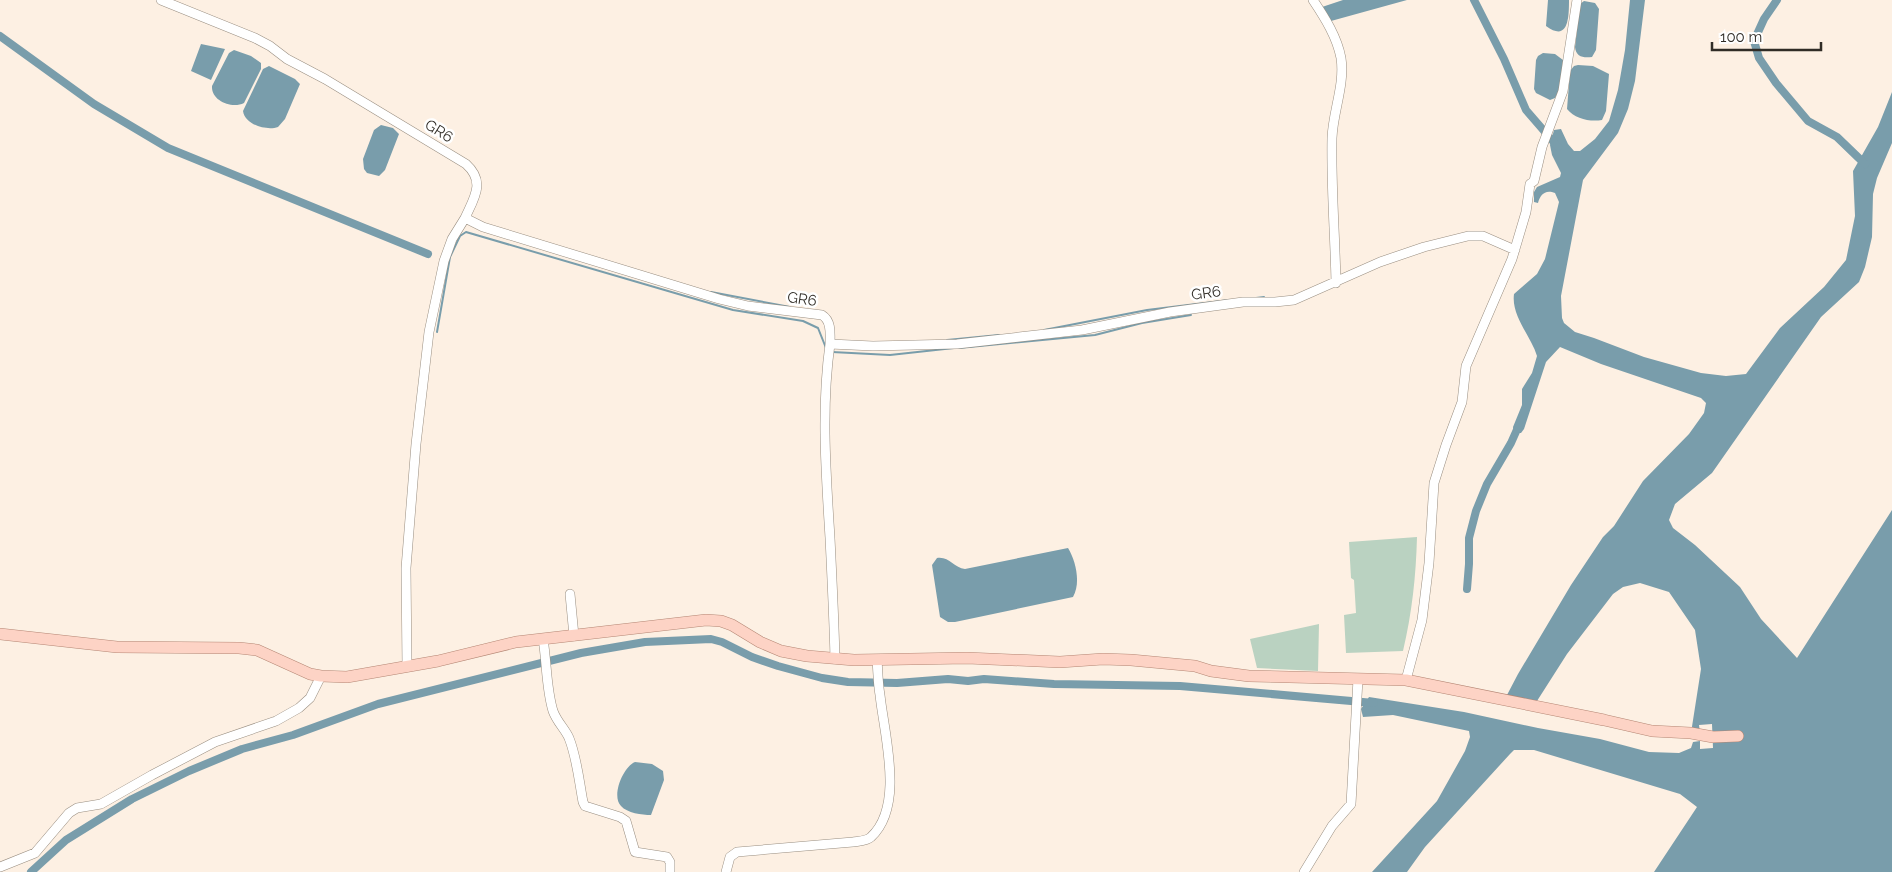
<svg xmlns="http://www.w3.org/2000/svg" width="1892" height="872" viewBox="0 0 1892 872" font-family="Raleway,sans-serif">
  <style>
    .green { fill: #bad2c1 }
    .water { fill: #799dab }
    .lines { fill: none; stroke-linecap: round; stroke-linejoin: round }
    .stream { stroke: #799dab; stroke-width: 2 }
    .canal { stroke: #799dab; stroke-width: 8 }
    .minor-casing { stroke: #998e81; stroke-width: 10 }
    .major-casing { stroke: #b48674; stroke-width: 12 }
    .minor { stroke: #fff; stroke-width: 9 }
    .major { stroke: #fdd3c5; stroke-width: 11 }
    .labels { text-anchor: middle; stroke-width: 5; stroke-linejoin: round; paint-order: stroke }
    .street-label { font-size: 15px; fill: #302c26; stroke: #fff }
  </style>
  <rect width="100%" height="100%" fill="#fdf0e3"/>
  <path class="green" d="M 1417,537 C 1416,576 1412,613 1403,651 L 1346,653 L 1344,615 L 1356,613 L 1354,580 L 1351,578 L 1349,542 Z
    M 1319,624 L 1318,671 L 1257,668 L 1250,639 Z"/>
  <path class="water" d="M 1343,0 L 1407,0 L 1331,21 L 1322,7 Z
    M 1548,0 L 1569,0 C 1569,16 1569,43 1546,26 Z
    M 1630,0 L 1645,0 L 1635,81 L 1628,109 L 1618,133 L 1583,180 L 1561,296 L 1562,318 L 1564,323 L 1575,332 L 1594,338 L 1644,357 L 1701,373 L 1726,376 L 1746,374 L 1780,328 L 1824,287 L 1846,260 L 1855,216 L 1853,171 L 1878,127 L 1892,92 L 1892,143 L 1877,178 L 1873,194 L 1872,237 L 1865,267 L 1859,282 L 1821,317 L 1712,473 L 1675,504 L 1669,520 L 1673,528 L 1695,545 L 1740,587 L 1761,619 L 1797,658 L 1892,510 L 1892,872 L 1654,872 L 1697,807 L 1680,794 L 1534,750 L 1514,750 L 1510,754 L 1425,847 L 1407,872 L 1372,872 L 1437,801 L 1465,751 L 1470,737 L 1469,731 L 1393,715 L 1363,717 L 1361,709 L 1369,697 L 1464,712 L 1538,728 L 1600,739 L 1649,752 L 1679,753 L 1691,748 L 1693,742 L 1700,741 L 1700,749 L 1713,748 L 1712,724 L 1699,725 L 1700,733 L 1691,733 L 1701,669 L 1695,630 L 1669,592 L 1640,583 L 1623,587 L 1613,594 L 1567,654 L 1537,701 L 1507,695 L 1518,674 L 1571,585 L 1603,537 L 1614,526 L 1643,481 L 1689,434 L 1704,413 L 1706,403 L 1701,398 L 1601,364 L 1560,347 L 1546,362 L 1524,429 L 1521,433 L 1514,433 L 1513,427 L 1522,405 L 1522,389 L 1532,373 L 1537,356 C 1531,336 1511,316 1514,294 L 1537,274 L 1545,259 L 1559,202 L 1555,193 C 1545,189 1540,195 1538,203 L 1534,202 L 1534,192 L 1537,187 L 1560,177 L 1561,173 L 1552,155 L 1550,145 L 1554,130 L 1561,129 L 1568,144 L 1574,151 L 1580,151 L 1595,139 L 1609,121 L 1618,90 L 1625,50 Z
    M 1584,1 L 1595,3 L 1599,9 L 1596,50 L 1592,57 C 1583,58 1576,57 1575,47 L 1580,4 Z
    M 201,44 L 225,49 L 211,80 L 191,71 Z
    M 234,50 L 251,56 L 261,63 L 261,69 L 244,103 C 232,109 211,101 212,86 L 229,53 Z
    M 1543,53 L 1555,54 L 1563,60 L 1561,87 L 1555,98 L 1550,100 L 1536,93 L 1534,89 L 1536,60 L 1538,56 Z
    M 1578,65 L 1593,66 L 1609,74 L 1606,111 L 1602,120 C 1590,122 1575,119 1567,109 L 1570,71 L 1574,66 Z
    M 269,66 L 295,79 L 300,84 L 285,119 L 278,127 C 267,131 245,125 243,111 L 263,69 Z
    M 381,125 L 393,128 L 399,134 L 385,170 L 379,176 L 367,173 L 364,169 L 363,159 L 374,130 Z
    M 1068,548 C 1076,561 1081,583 1073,597 L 955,622 L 948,622 L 940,617 L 932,565 L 937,558 C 949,556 954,568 965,569 Z
    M 635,762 L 652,764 L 663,771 L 664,780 L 651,815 C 642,815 627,813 621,806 C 611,796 623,767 635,762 Z"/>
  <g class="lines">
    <path class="stream" d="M 711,292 L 790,307
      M 1256,298 L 1264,297
      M 1044,330 L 1147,310 L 1229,300
      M 437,332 L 450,257 L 460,236 L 466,232 L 733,310 L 803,321 L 818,328 L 826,348
      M 947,340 L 999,335
      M 959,348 L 1095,335 L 1142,323 L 1191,315
      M 832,352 L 890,355 L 954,348"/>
    <path class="canal" d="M 1474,0 L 1504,59 L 1526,110 L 1558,147
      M 1777,0 L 1764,19 L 1754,41 L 1759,58 L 1776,83 L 1808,121 L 1837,137 L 1865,164
      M 0,36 L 94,104 L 168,148 L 428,254
      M 1467,589 L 1469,564 L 1469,538 L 1476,511 L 1487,484 L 1511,443 L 1519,425
      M 31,872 L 66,840 L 132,799 L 189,771 L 242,749 L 293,735 L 378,704 L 581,653 L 645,642 L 711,639 L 722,642 L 752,657 L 778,666 L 822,678 L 848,682 L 897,683 L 948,679 L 968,681 L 984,679 L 1054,684 L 1180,686 L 1374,703"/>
    <defs>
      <path id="minor" d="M 161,0 L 255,38 L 270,46 L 287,59 L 325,79 L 466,164 C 486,182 474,198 465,218 L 483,227 L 719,299 L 748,306 L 822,315 C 832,321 830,335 830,344 L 873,346 L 957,344 L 1082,330 L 1170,312 L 1243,302 L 1275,302 L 1294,300 L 1380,262 L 1424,247 L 1468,236 L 1483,236 L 1515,250
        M 1313,0 C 1325,18 1337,37 1341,58 C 1345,85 1333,111 1332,138 C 1331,186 1335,234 1336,283
        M 830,344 C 821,409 826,473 830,538 C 832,578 834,619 835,659
        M 570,594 L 574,636
        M 543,639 C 547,663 546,688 553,711 C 557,722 565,729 569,738 C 577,758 579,781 583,802 L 585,806 L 620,817 L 626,821 L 635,852 L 667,857 L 670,862 L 670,872
        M 407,667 L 406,568 L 416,444 L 429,332 L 444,261 L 452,239 L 465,218
        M 1406,680 L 1422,620 L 1429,563 L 1434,483 L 1446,445 L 1462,402 L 1466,366 L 1512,259 L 1526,212 L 1530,184 L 1534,181 L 1542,147 L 1563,91 L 1577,0
        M 0,867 L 35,853 L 69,813 L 77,808 L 101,804 L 152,775 L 215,742 L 276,721 L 299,708 L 310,698 L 321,676
        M 726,872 L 730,857 L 737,852 L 853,842 C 859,841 867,841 871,837 C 905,806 884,734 880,695 C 878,684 878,672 877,660
        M 1304,872 L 1332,826 L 1351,804 L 1358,679"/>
      <path id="major" d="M 0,634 L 117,647 L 239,648 L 257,650 L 310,674 L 321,676 L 347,677 L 438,661 L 516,642 L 706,620 L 721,621 L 732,625 L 760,642 L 781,651 L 807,656 L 854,660 L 967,658 L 1060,662 L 1103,659 L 1131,660 L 1195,666 L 1211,671 L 1249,676 L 1406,680 L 1604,720 L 1652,731 L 1691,733 L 1713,737 L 1738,736"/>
    </defs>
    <use href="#minor" class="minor-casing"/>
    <use href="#major" class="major-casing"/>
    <use href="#minor" class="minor"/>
    <use href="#major" class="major"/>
  </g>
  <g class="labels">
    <g class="street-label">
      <text transform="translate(439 131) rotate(32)" y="5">GR6</text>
      <text transform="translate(1206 293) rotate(-8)" y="5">GR6</text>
      <text transform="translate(802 299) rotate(8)" y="5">GR6</text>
    </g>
  </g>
  <path d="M1712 42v8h109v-8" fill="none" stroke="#302c26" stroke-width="2.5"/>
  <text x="1720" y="42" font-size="15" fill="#302c26" stroke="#ffffff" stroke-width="4" paint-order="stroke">100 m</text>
</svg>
